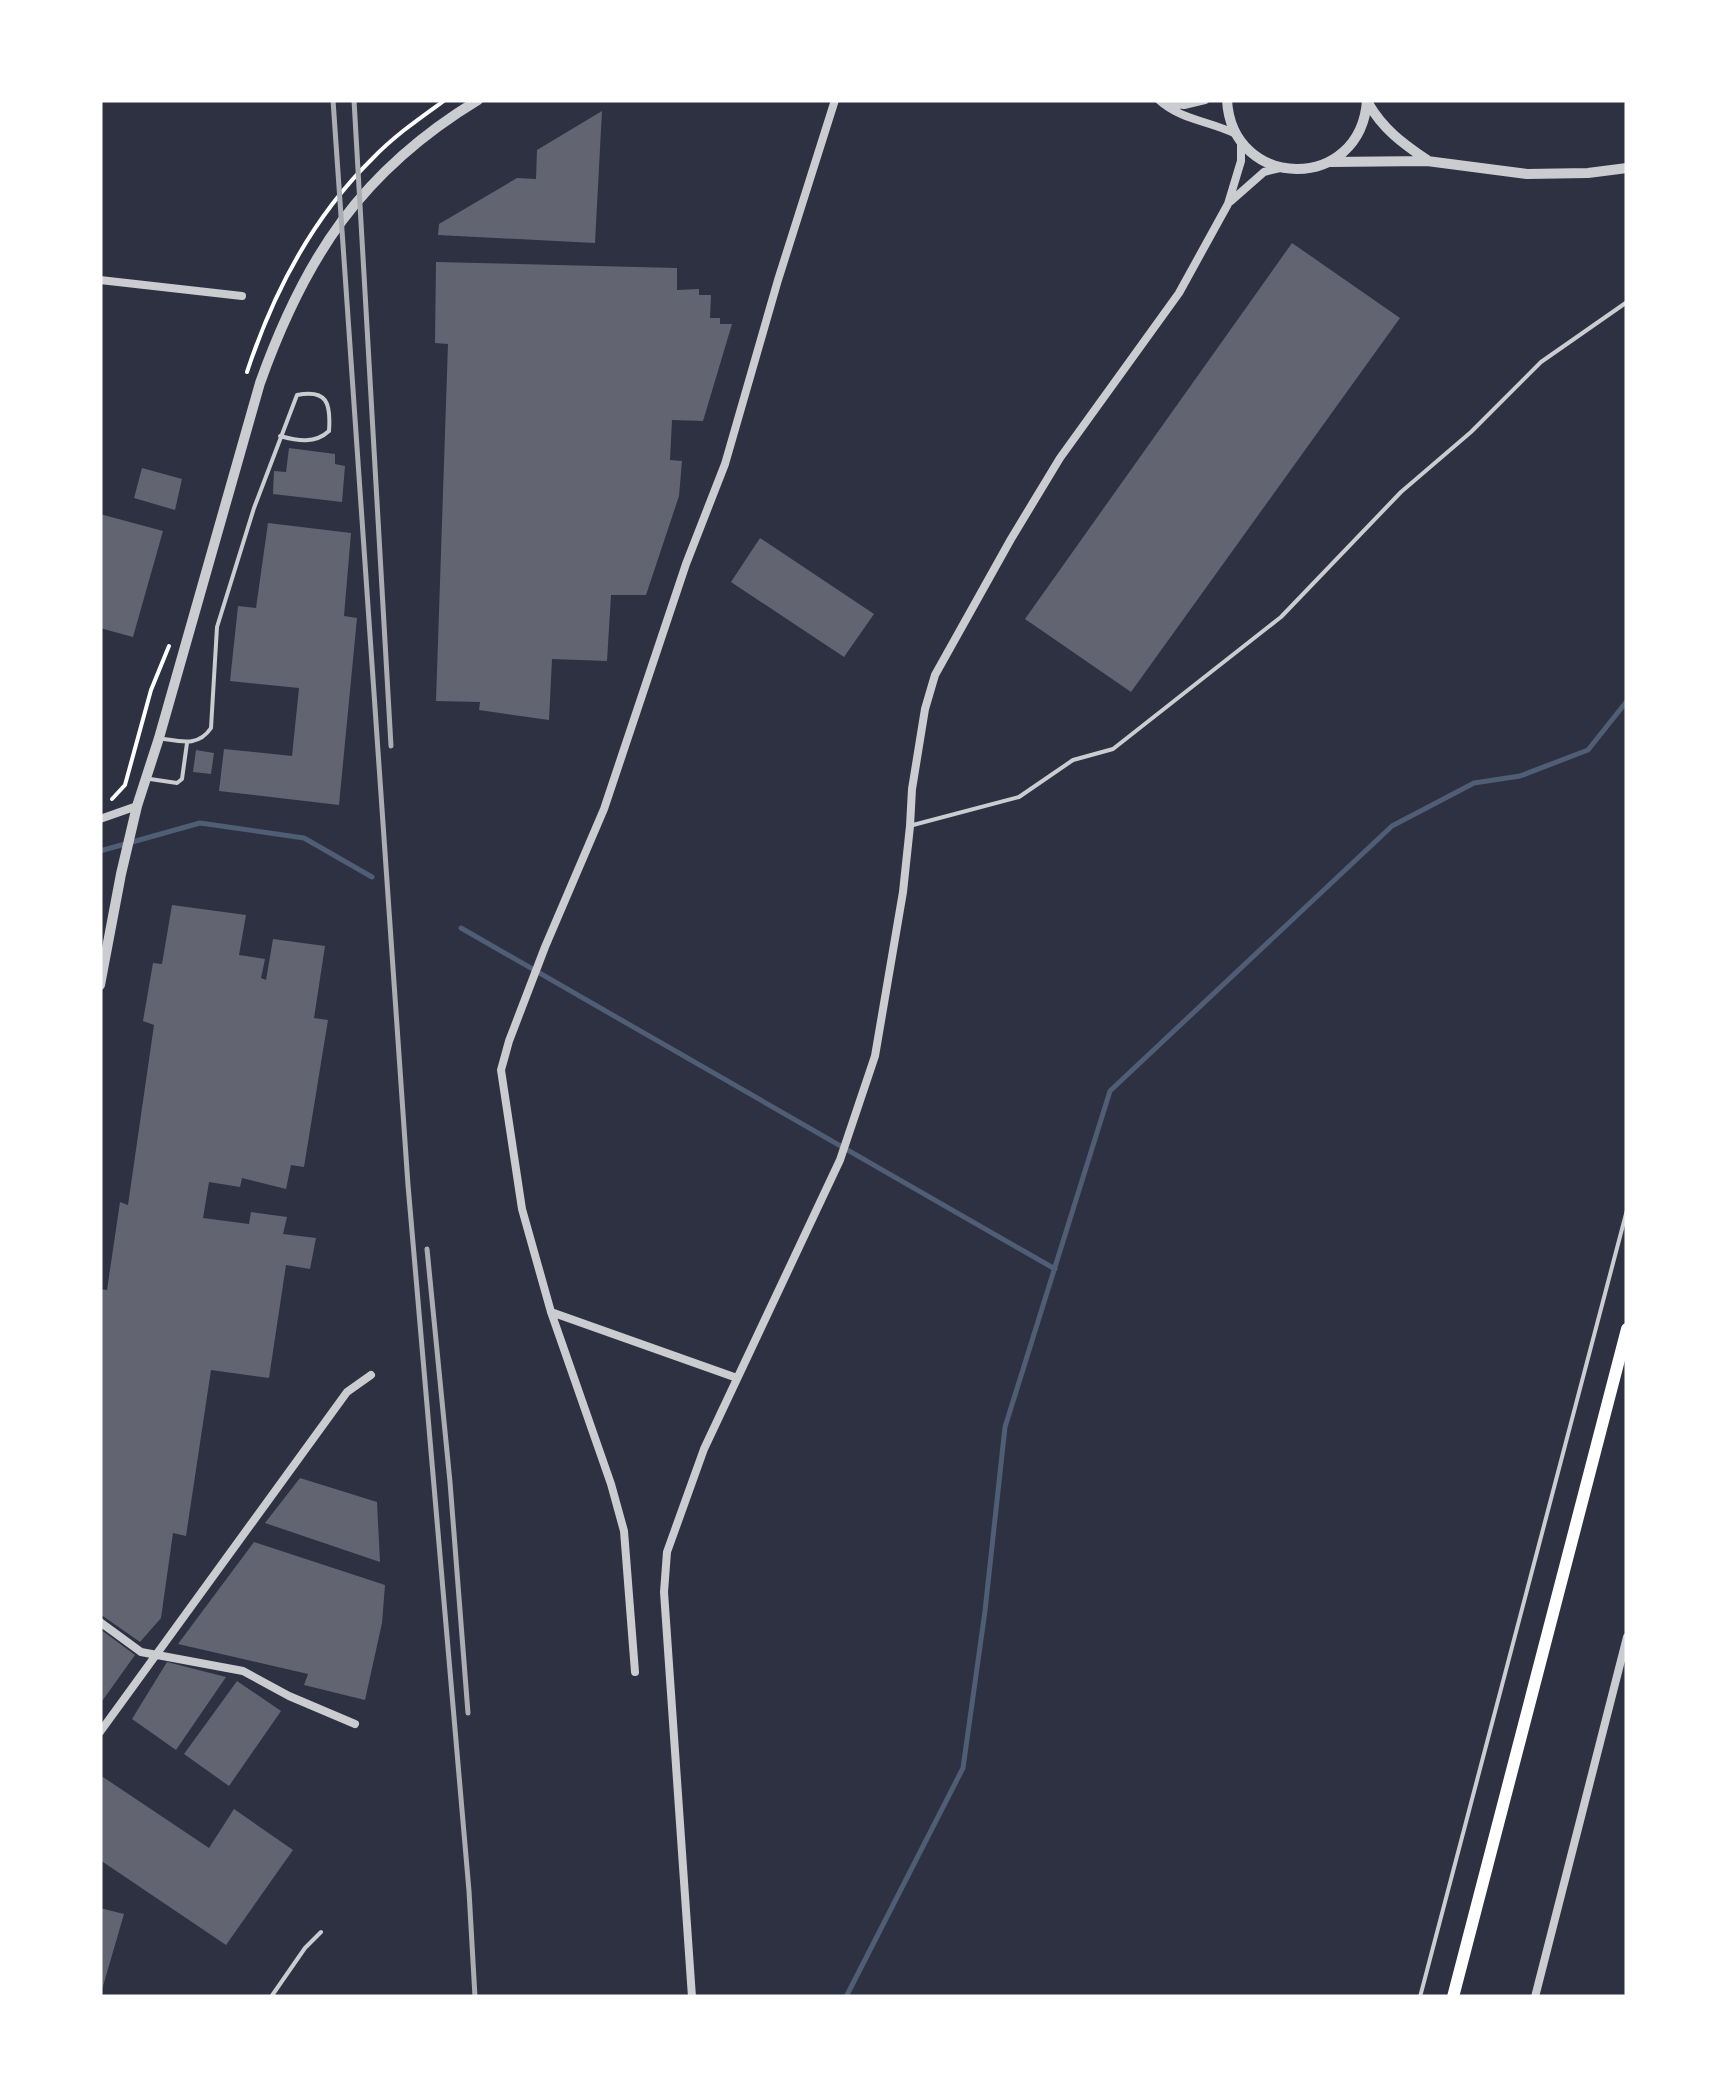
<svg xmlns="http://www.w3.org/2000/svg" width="1727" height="2097" viewBox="0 0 1727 2097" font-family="Commissioner,sans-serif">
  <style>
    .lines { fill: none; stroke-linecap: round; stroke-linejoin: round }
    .stream { stroke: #4f5d75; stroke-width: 5 }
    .building { fill: #626471 }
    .path { stroke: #fff; stroke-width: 4 }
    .service { stroke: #caccd0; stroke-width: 4 }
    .minor { stroke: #caccd0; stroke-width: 8 }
    .tertiary { stroke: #caccd0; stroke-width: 10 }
    .primary { stroke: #fff; stroke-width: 12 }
    .rail { stroke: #abadb3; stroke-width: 5 }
  </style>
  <rect width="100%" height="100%" fill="#2d3142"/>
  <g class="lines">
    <path class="stream" d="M 100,851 L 200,823 L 304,838 L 372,877
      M 461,928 L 1055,1269
      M 846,1997 L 963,1768 L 985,1611 L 1005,1427 L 1110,1091 L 1392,826 L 1474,783 L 1520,776 L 1588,750 L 1627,701"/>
  </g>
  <path class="building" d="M 602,111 L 595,243 L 438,235 L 439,224 L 517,178 L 536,179 L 537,150 Z
    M 1292,243 L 1400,318 L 1131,692 L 1025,619 Z
    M 436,262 L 677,268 L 677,290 L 699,289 L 699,295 L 711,295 L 710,318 L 720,318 L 720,324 L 732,324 L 703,421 L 672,420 L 670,460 L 682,461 L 679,496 L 646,595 L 611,595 L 607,661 L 552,659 L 549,720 L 479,710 L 480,702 L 436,701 L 448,344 L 435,343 Z
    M 289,448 L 335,454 L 335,464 L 345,466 L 342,502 L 273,494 L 274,471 L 286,472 Z
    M 142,468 L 182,479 L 175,510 L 134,498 Z
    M 100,514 L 163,531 L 133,637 L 100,628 Z
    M 268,523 L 351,533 L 344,616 L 357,618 L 339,805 L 219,791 L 224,749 L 292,756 L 299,688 L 230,681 L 238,606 L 256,608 Z
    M 760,538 L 874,614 L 844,657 L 731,582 Z
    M 196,750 L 214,753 L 211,774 L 193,772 Z
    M 172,905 L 246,915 L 239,955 L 265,959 L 261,978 L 266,980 L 273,939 L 325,946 L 314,1018 L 328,1020 L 304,1167 L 291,1165 L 286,1189 L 242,1178 L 240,1187 L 209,1182 L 203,1218 L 249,1224 L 251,1212 L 287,1217 L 283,1234 L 316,1238 L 310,1269 L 286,1265 L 269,1378 L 211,1370 L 186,1536 L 173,1533 L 161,1618 L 140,1642 L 100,1614 L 100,1289 L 107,1290 L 120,1202 L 128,1205 L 154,1025 L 143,1021 L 153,963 L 162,964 Z
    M 300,1478 L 377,1502 L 380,1562 L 265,1523 Z
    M 254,1542 L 385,1585 L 382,1623 L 365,1700 L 304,1685 L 308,1674 L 178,1644 Z
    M 100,1629 L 135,1655 L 100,1704 Z
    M 167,1662 L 226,1677 L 176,1750 L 132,1719 Z
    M 237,1681 L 281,1711 L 229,1786 L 184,1754 Z
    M 100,1775 L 209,1848 L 234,1809 L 293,1850 L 226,1945 L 100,1860 Z
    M 100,1908 L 124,1914 L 101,1993 L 100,1992 Z"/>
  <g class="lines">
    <path class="path" d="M 247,372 C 273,293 312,218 372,159 C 394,136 420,118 445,100
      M 112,799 L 125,785 L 151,690 L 169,646"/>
    <path class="service" d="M 164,739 C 183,742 199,746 211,728 L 217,627 L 254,508 L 297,395 C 327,389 331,403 329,431 C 315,444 298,441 280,436
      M 150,779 L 177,783 L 182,779 L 187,743
      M 913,825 L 1019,797 L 1073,760 L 1113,749 L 1281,617 L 1401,492 L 1471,432 L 1541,362 L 1627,302
      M 271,1997 L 305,1948 L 321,1932
      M 1420,1997 L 1627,1210"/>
    <path class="minor" d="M 1159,100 C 1181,120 1210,121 1236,134
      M 1165,103 L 1184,105 L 1205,100
      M 1231,201 L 1264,172 L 1280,168
      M 100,280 L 242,296
      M 100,819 L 137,806
      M 551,1312 L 737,1378
      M 100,1622 L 141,1652 L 243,1671 L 289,1696 L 355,1724
      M 635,1672 L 624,1531 L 611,1484 L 551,1312 L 522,1209 L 501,1070 L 509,1041 L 545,947 L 604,809 L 686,564 L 725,464 L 778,280 L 835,100
      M 100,1732 L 347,1392 L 371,1375
      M 692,1997 L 664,1592 L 667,1552 L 704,1449 L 840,1160 L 875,1056 L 903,892 L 910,826 L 912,789 L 925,709 L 935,675 L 1011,539 L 1060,458 L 1179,293 L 1228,204 L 1241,161 L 1241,142
      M 1535,1997 L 1627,1637"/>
    <path class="tertiary" d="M 1227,100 C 1232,191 1361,193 1367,100
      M 1368,103 C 1383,129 1402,143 1427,160
      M 1330,162 L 1427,161 L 1527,174 L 1588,173 L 1627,168
      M 100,985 L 121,874 L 137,806 L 159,738 L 260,383 C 305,257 361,171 478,100"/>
    <path class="primary" d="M 1453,1997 L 1627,1329"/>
    <path class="rail" d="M 333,100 L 408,1185 L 469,1891 L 475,1997
      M 354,100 L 391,746
      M 427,1249 L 450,1482 L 468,1713"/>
  </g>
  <rect width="1727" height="2097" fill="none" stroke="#ffffff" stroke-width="205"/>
</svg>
